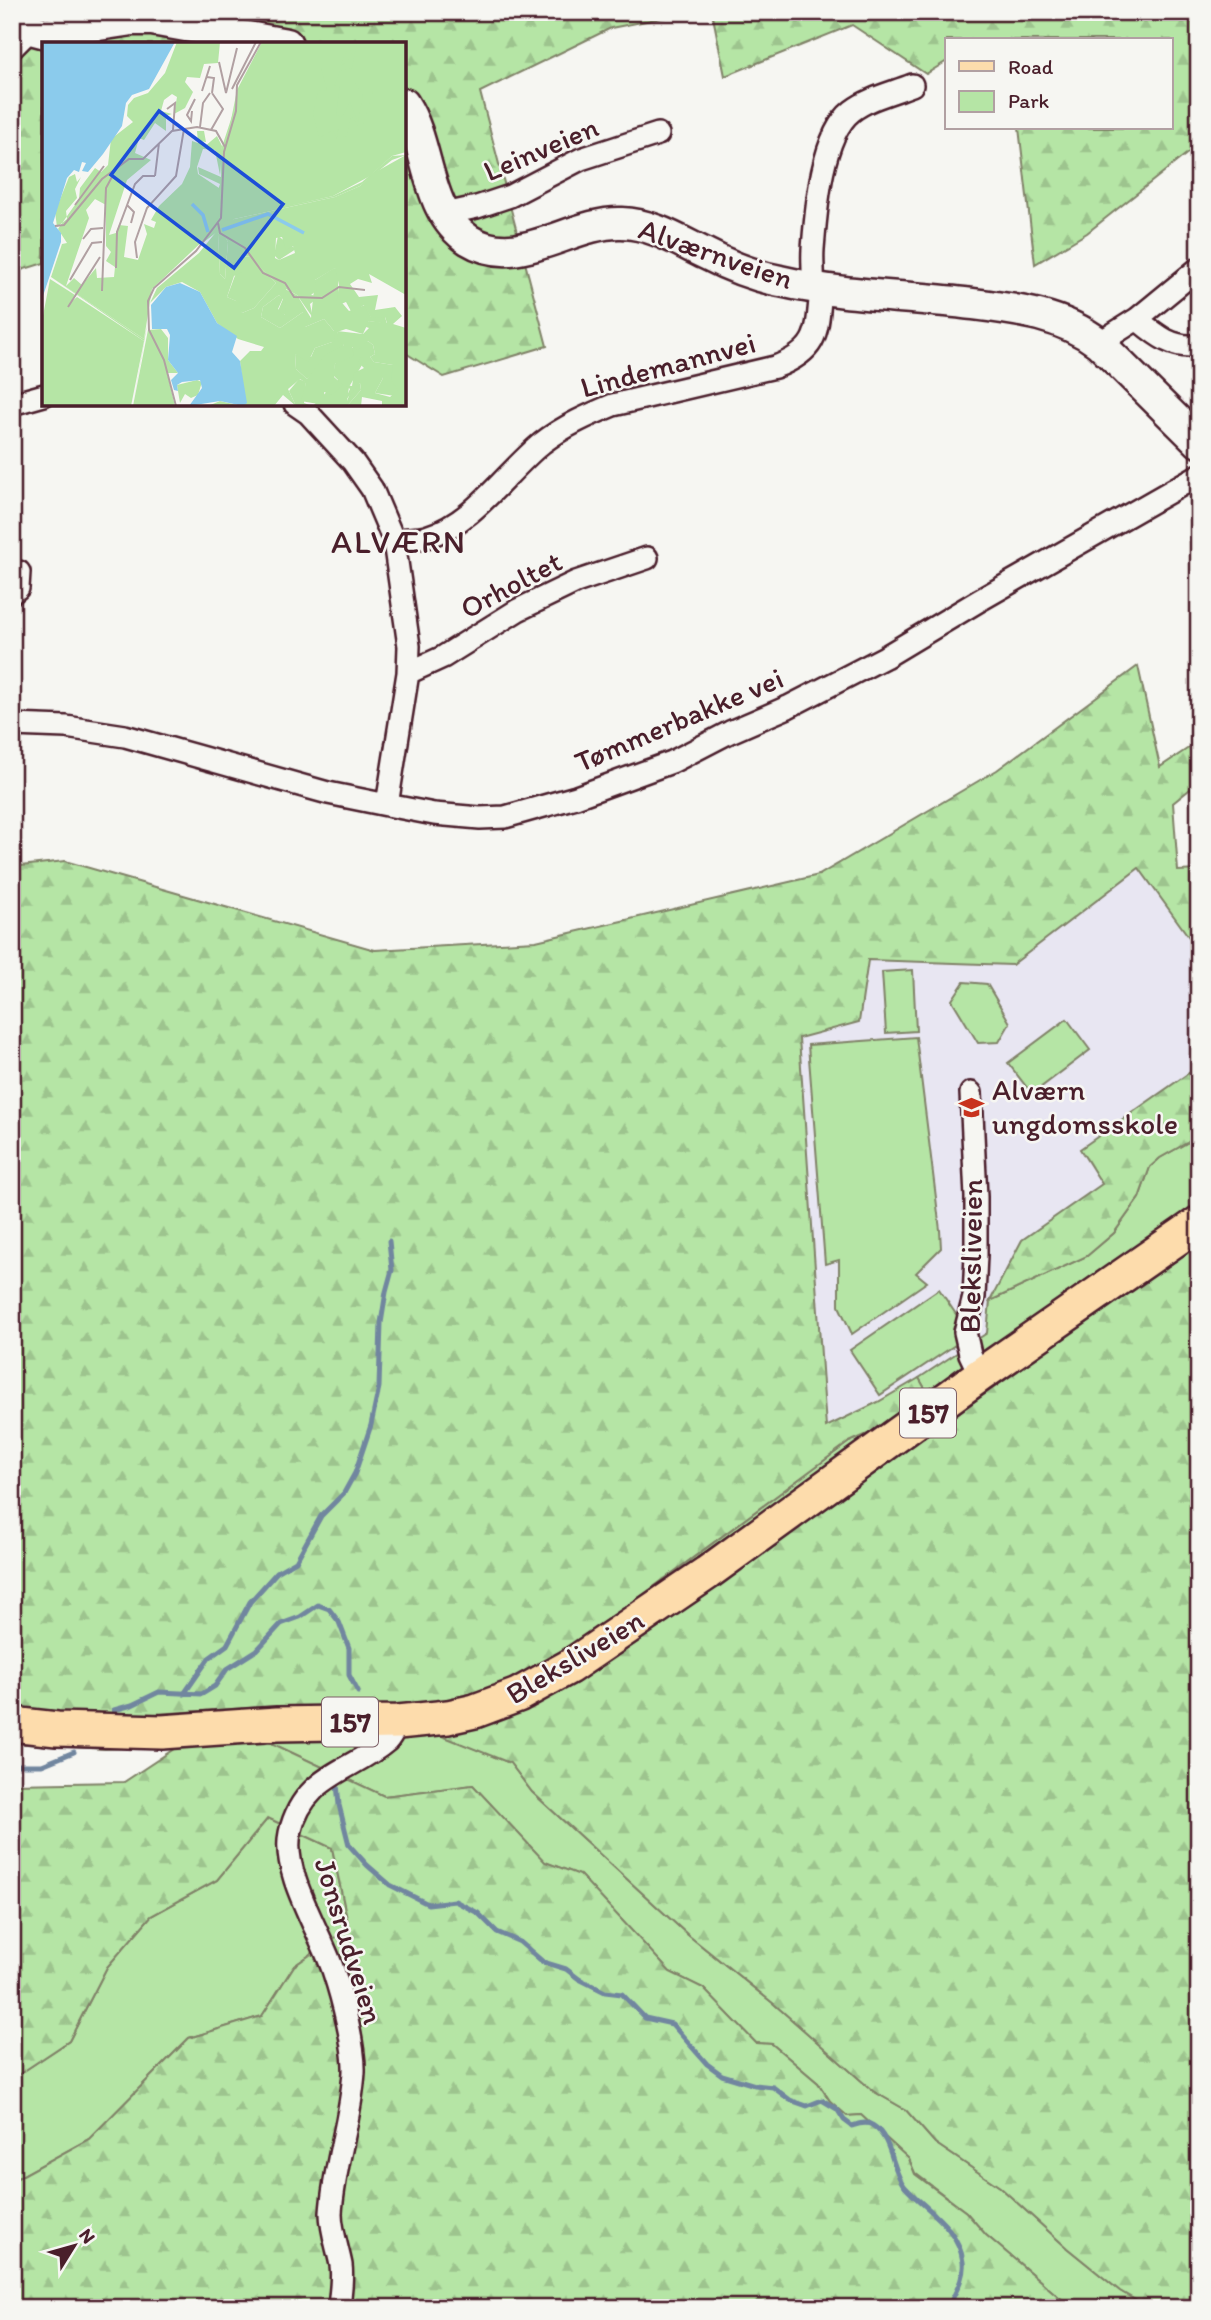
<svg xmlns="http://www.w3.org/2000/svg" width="1211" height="2320" viewBox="0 0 1211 2320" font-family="Itim,sans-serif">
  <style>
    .built { fill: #e8e6f2 }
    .green { fill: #b5e5a5; stroke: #808268; stroke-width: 2 }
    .forest { fill: url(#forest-firs); stroke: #808268; stroke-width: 2 }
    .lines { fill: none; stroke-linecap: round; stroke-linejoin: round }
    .stream { stroke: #71869f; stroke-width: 5 }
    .minor-casing { stroke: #4a1f2b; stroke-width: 26 }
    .secondary-casing { stroke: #4a1f2b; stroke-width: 35 }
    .primary-casing { stroke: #4a1f2b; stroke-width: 38 }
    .minor { stroke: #f6f6f2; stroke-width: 21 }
    .secondary { stroke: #f6f6f2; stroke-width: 30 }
    .primary { stroke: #fddcac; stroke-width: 33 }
    .labels { text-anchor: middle; stroke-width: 5; stroke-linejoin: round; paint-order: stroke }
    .shield { fill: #f6f6f2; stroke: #7e6067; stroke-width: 2 }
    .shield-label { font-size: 28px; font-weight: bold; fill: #4a1f2b }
    .street-label { font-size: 30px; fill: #4a1f2b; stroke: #f6f6f2 }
    .poi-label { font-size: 30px; fill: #4a1f2b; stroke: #f6f6f2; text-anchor: start }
    .quarter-label { font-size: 33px; letter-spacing: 2px; fill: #4a1f2b; stroke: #f6f6f2 }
    .inset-river { fill: none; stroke: #8bcbec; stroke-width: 3.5 }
    .inset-road { fill: none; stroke: #b1a0a2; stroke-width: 2 }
    .view { fill: #1d4ed8; fill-opacity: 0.15; stroke: #1d4ed8; stroke-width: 3.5 }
    .inset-edge { fill: none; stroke: #4a1f2b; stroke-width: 3.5 }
  </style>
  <defs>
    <pattern id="forest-firs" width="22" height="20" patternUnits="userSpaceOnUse" patternTransform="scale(1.75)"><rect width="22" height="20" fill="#b5e5a5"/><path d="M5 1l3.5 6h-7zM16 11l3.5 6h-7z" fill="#9dc48e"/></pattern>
  </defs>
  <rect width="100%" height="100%" fill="#f6f6f2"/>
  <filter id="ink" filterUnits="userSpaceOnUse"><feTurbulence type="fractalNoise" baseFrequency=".0143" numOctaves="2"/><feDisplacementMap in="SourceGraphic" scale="14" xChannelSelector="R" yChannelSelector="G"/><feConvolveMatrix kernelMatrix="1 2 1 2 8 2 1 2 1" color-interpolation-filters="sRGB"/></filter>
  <g filter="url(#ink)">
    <path class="built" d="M 1139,868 L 1199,951 L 1199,1066 L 1081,1149 L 1102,1184 L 1022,1240 L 990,1301 L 987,1333 L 919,1378 L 826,1428 L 799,1037 L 859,1022 L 868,960 L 1012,965 Z"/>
    <path class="green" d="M 913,970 L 916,1031 L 886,1033 L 882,972 Z
      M 964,982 L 987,984 L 1010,1023 L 999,1042 L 978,1043 L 952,1000 Z
      M 1067,1019 L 1090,1050 L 1032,1094 L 1008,1063 Z
      M 916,1037 L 940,1230 L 941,1248 L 916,1273 L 927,1282 L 852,1334 L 839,1306 L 839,1260 L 825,1264 L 808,1045 Z
      M 1199,1136 L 1199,1245 L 995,1386 L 665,1623 L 595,1671 L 544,1701 L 472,1729 L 444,1736 L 510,1763 L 532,1792 L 688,1935 L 774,2004 L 873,2091 L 906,2110 L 935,2143 L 1000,2187 L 1067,2248 L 1120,2291 L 1149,2308 L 1072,2308 L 986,2235 L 966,2212 L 915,2173 L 909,2159 L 861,2115 L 847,2116 L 830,2101 L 818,2083 L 772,2044 L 756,2043 L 703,1988 L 670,1972 L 580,1875 L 545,1862 L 473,1785 L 384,1796 L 267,1741 L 105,1749 L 12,1743 L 12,1707 L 85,1714 L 155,1714 L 266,1707 L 402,1705 L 563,1654 L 849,1442 L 870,1433 L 927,1392 L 919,1378 L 987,1333 L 990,1301 L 1087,1256 L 1114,1233 L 1139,1198 L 1150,1167 L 1160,1158 Z
      M 939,1289 L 970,1335 L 880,1395 L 850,1350 Z
      M 268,1818 L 332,1848 L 349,1928 L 294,1966 L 262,2016 L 189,2038 L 89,2139 L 12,2181 L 12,2079 L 69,2041 L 107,1967 L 151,1916 L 217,1880 Z"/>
    <path class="forest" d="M 12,12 L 692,12 L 611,28 L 480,92 L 547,346 L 444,377 L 404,352 L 404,44 L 44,44 L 44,263 L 12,273 Z
      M 712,12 L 1199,12 L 1199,144 L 1087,233 L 1035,264 L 1019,128 L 1171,128 L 1171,40 L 947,40 L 947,61 L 926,74 L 852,25 L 725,76 Z
      M 1138,666 L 1160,767 L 1199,741 L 1199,782 L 1173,803 L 1178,871 L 1199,870 L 1199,951 L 1139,868 L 1012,965 L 868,960 L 859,1022 L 799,1038 L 826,1427 L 878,1402 L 919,1378 L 927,1392 L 870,1433 L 849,1442 L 563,1654 L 509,1682 L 454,1699 L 402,1705 L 266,1707 L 155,1714 L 85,1714 L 12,1707 L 12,867 L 65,861 L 375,950 L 536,941 L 819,875 L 997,770 Z
      M 1199,1066 L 1199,1136 L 1160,1158 L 1150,1167 L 1139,1198 L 1114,1233 L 1087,1256 L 990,1301 L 1022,1240 L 1102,1184 L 1080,1149 Z
      M 1199,1245 L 1199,2308 L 1149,2308 L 1120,2291 L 1067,2248 L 1000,2187 L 935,2143 L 906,2110 L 873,2091 L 774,2004 L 688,1935 L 532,1792 L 510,1763 L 442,1736 C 519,1719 572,1686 636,1643 C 702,1598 765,1549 830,1503 C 952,1416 1075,1331 1199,1245 Z
      M 267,1741 L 384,1796 L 473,1785 L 545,1862 L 580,1875 L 670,1972 L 703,1988 L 756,2043 L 772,2044 L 818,2083 L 830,2101 L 847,2116 L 861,2115 L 909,2159 L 915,2174 L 966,2212 L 986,2235 L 1072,2308 L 12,2308 L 12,2181 L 89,2139 L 189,2038 L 262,2016 L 294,1966 L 349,1928 L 332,1848 L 268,1818 L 217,1880 L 151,1916 L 107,1967 L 69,2041 L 12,2079 L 12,1784 L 124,1782 L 177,1747 Z"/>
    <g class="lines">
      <path class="stream" d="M 184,1694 L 209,1658 L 227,1645 L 250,1602 L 277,1572 L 296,1561 L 321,1516 L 344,1493 L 355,1473 L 371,1425 L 379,1387 L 381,1323 L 386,1292 L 392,1270 L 389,1241
        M 114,1710 L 132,1705 L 159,1692 L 202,1694 L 215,1686 L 227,1669 L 257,1650 L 281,1624 L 300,1617 L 318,1605 L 329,1609 L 339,1622 L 349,1648 L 349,1675 L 358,1692
        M 12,1765 L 42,1765 L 74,1752
        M 337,1784 L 339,1805 L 349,1845 L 367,1865 L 390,1885 L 428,1904 L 455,1901 L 478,1913 L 497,1932 L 520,1942 L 543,1962 L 566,1969 L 579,1979 L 605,1992 L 622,1994 L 645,2018 L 672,2024 L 707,2064 L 722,2075 L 755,2085 L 773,2087 L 790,2100 L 807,2106 L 822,2100 L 837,2109 L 844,2120 L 852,2126 C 858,2124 866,2121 872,2125 C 893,2138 891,2170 905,2187 C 926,2210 959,2227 963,2262 C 965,2278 954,2294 948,2308"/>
      <defs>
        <path id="minor" d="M 12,48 L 30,30
          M 445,214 L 477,207 L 510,196 L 581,159 L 658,134
          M 813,287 C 814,274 812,262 813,249 C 816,212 821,135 852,111 C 869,98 892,93 912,85
          M 1137,319 C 1155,334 1173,350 1199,345
          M 1099,343 L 1137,319 L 1199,268
          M 12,404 L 44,395
          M 295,404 L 308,413 L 353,462 L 372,489 L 394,541 L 409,646 L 408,673 L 387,805
          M 394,541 C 404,539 416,539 426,537 C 474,523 505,473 542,443 C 564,426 589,415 613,405 L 775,367 C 820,350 817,331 821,288
          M 12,593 L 18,588 L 19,572
          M 408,673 L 443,657 L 518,610 L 576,582 L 647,558
          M 12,725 L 66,727 L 125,736 L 328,793 L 387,805 L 434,814 L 480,818 L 505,817 L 576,797 L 672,762 L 730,732 L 788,707 L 885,657 L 980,600 L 1199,475
          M 971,1093 L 976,1197 L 976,1255 L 974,1297 L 965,1332 L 970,1354 L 980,1375
          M 339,2308 C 340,2294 343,2279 341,2265 C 338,2249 331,2230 331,2213 C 334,2165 351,2120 354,2072 C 355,2047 342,1997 334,1973 C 322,1934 281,1874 290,1833 C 303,1775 351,1772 387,1741 C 392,1736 395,1728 398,1722"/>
        <path id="secondary" d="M 12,24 L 46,33 L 132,20 L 152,20 L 287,44
          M 404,104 C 431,146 424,211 469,240 C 519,271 571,221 622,223 C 653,224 679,241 706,254 C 729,266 754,276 780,281 C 840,295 903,296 964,303 C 1012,309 1060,313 1099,343 L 1199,442"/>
        <path id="primary" d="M 12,1724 L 57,1729 L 162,1732 L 277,1724 L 398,1722 L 448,1717 L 475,1711 L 518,1695 L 569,1667 L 707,1573 L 980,1375 L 1199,1223"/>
      </defs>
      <use href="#minor" class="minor-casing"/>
      <use href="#secondary" class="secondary-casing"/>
      <use href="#primary" class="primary-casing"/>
      <use href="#minor" class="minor"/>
      <use href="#secondary" class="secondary"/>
      <use href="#primary" class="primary"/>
    </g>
  </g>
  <defs>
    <symbol id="school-bare" viewBox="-9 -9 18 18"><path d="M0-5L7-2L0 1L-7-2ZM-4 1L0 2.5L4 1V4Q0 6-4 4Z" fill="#c8321e" stroke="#f6f6f2" stroke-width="2.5" paint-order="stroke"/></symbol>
  </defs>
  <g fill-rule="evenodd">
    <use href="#school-bare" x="954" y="1090" width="35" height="35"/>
  </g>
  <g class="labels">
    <g class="shield">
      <rect x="900" y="1388.5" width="56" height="49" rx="5"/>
      <rect x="322" y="1697.5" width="56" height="49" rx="5"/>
    </g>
    <g class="shield-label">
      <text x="928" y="1423">157</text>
      <text x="350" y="1732">157</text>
    </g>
    <g class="street-label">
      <text transform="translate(541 149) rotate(-23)" y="10">Leinveien</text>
      <text transform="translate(716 254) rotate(19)" y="10">Alværnveien</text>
      <text transform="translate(668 365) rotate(-15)" y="10">Lindemannvei</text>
      <text transform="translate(511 585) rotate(-28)" y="10">Orholtet</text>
      <text transform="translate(679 720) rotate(-23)" y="10">Tømmerbakke vei</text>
      <text transform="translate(971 1256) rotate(-89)" y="10">Bleksliveien</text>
      <text transform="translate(575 1657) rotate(-31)" y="10">Bleksliveien</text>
      <text transform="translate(349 1941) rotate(73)" y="10">Jonsrudveien</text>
    </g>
    <g class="poi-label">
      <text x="992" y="1100">Alværn<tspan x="992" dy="34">ungdomsskole</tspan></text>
    </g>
    <g class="quarter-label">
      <text x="399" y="553">ALVÆRN</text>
    </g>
  </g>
  <g transform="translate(42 42)">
    <rect width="364" height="364" fill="#f6f6f2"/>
    <path d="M 192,68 L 183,177 L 291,154 L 320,140 L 350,114 L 364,113 L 350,118 L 318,144 L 293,155 L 192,177 L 158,203 L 178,142 L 157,132 L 156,125 L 179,135 L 178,111 ZM 180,189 L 186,200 L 183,237 L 178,232 L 176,192 ZM 236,194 L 254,207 L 237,218 L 232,213 ZM 208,214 L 234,241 L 212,266 L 200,271 L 194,259 L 185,255 L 200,215 ZM 292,226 L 296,227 L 296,256 L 307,269 L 323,263 L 329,275 L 343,275 L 345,282 L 327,279 L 321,292 L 304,287 L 295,290 L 302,303 L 265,337 L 254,327 L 253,312 L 269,315 L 273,306 L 290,300 L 292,289 L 282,277 L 263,285 L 261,270 L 238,286 L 219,275 L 221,265 L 237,253 L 241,256 L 236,267 L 243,273 L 243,247 L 255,253 L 269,276 L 273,238 ZM 9,235 L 102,297 L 105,283 L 91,364 L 102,299 ZM 326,299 L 331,303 L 333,312 L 328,315 L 332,320 L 351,323 L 357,348 L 353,354 L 333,351 L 341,336 L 320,323 L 307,345 L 305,359 L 310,346 L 318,341 L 319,348 L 305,364 L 271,364 L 296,338 L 291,333 L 293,322 L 311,305 ZM 257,337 L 264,340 L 262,361 L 270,364 L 254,364 L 247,349 Z" fill="#b5e5a5"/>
    <path d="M 135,0 L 178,0 L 176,21 L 162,22 L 158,36 L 145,35 L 143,40 L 151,50 L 143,66 L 132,72 L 135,55 L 130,52 L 122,58 L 119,69 L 130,72 L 124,74 L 124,89 L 113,81 L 102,98 L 97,96 L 93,111 L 109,118 L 85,138 L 67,193 L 74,191 L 77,183 L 86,184 L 82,215 L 96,218 L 105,192 L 102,182 L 112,186 L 114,180 L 109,178 L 117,164 L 140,142 L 148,125 L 150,99 L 156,101 L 155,89 L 162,89 L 164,100 L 158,99 L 162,105 L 175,94 L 180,104 L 178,133 L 173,108 L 161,107 L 155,125 L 156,132 L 177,146 L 179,169 L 166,194 L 110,247 L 102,297 L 9,235 L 20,202 L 25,201 L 16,187 L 37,157 L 38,146 L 53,126 L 59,130 L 66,123 L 69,97 L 91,80 L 85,74 L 86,63 L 92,56 L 106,51 L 123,31 ZM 53,157 L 64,163 L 64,204 L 69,210 L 64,219 L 73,225 L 72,235 L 55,236 L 54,226 L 40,243 L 32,236 L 24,244 L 47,176 L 44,168 ZM 220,0 L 364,0 L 364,110 L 350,114 L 330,132 L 364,113 L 364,253 L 327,232 L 330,241 L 316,237 L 308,242 L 317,255 L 336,253 L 333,268 L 353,265 L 360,274 L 351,282 L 364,286 L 364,364 L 340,364 L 340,359 L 320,355 L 319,364 L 305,364 L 319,348 L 318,341 L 302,360 L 308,347 L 303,343 L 310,344 L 312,331 L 322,326 L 316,320 L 319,314 L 326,324 L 338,328 L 341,336 L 333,351 L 348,355 L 356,348 L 349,338 L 351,323 L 332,320 L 328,315 L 333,312 L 331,303 L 326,299 L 316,308 L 310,305 L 312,314 L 293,322 L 292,335 L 301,343 L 290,353 L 282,350 L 283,357 L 276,362 L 259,359 L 264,341 L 258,337 L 246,347 L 254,364 L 241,353 L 232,364 L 166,364 L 178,359 L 195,363 L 202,353 L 198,319 L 208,309 L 219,309 L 222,305 L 196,297 L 175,281 L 158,250 L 140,240 L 124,245 L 108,261 L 115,246 L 157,211 L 183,179 L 293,155 L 318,144 L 330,133 L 291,154 L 179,179 L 184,103 L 195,48 ZM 180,190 L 186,200 L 183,237 L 178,232 L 176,192 ZM 240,195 L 244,208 L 251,204 L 253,211 L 237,218 L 233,216 L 234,196 ZM 207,214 L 234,241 L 212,266 L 200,271 L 199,261 L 185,255 L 192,234 L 200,230 L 200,215 ZM 293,226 L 297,243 L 294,264 L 304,260 L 310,271 L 322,263 L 329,276 L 343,275 L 345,281 L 327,279 L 321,284 L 327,286 L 321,292 L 295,289 L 296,299 L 302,303 L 284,312 L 265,337 L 254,327 L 253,312 L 266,320 L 273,306 L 293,299 L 292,289 L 282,277 L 263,285 L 267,274 L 261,270 L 238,286 L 219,275 L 221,265 L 237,253 L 241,257 L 236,269 L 243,273 L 244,247 L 255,253 L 271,276 L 268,262 L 278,254 L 269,253 L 275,248 L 273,238 ZM 33,132 L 35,140 L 39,135 L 33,147 L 35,156 L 24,169 L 25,177 L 15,185 L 13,170 L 27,135 ZM 8,237 L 33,253 L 28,261 L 35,255 L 102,299 L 89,364 L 0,364 L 0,279 ZM 119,287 L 126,296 L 126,318 L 136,331 L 125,331 L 133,364 L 91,364 L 106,288 ZM 155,338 L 160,340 L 156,353 L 149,356 L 143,352 L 138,361 L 135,343 Z" fill="#b5e5a5" fill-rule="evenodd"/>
    <path d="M 315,0 L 310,26 L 298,29 L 292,44 L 298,43 L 294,73 L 300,75 L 308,60 L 316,80 L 321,53 L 313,41 L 322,41 L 331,49 L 319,89 L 309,73 L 305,94 L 299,95 L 296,87 L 295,97 L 291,88 L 277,96 L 271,72 L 276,49 L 285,48 L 279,26 L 298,6 L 305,8 L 298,24 L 305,20 L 310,12 L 308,6 Z" fill="#b5e5a5"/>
    <path d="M 0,0 L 133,0 L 107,47 L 90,53 L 84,61 L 80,84 L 61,112 L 46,130 L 40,129 L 44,121 L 40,120 L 37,130 L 32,128 L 25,136 L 11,181 L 19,191 L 19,200 L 0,257 ZM 138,241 L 158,250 L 175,281 L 195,294 L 190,310 L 198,319 L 205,361 L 201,364 L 178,359 L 147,364 L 160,346 L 158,338 L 140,340 L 135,343 L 136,349 L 132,348 L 129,338 L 136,331 L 126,318 L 128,293 L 125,287 L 110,287 L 109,263 L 124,245 Z" fill="#8bcbec"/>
    <path class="inset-river" d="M 150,162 L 161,173 L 166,190M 180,188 L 226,172 L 262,191"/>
    <path class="inset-road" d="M 177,20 L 184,51 L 195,6M 165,35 L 172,36 L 170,51M 190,47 L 214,0M 160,49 L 168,24M 125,67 L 133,61 L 131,88M 150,69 L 149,79 L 145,73 L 153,57M 158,85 L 161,61 L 168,51M 169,88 L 181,67 L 170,51M 113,134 L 117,101M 33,163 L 62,124M 85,163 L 92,170 L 89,181M 176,181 L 178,191 L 203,206 L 221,231 L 243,241 L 252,255 L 280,256 L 297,245 L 323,248M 13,184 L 22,183 L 60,137 L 87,117 L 101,117 L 130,89 L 155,85 L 174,89 L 183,105M 41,197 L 49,187 L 61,186M 95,216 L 93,200 L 105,166 L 134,134 L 142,87M 74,226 L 75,190 L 93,142 L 101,134 L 113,134M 28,238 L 50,201 L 60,200M 60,249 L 64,146 L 71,133M 26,265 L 58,215M 134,364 L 122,318 L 107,288 L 106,259 L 112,246 L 154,209 L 179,176 L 182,110 L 194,69 L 195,43 L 219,0"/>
    <path class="view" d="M 117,69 L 241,162 L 192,226 L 69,133 Z"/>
    <rect width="364" height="364" class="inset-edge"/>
  </g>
  <rect width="1211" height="2320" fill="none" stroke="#f6f6f2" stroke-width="42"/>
  <rect x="21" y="21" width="1169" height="2278" fill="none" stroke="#4a1f2b" stroke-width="2.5" filter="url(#ink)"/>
  <rect x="945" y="38" width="228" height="91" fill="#f6f6f2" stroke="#b1a0a2" stroke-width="2"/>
  <rect x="959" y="61" width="35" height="10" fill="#fddcac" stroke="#b1a0a2" stroke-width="2"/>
  <text x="1008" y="74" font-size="21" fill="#4a1f2b">Road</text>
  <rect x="959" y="91" width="35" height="21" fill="#b5e5a5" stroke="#b1a0a2" stroke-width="2"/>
  <text x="1008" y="108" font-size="21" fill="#4a1f2b">Park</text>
  <g transform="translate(74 2246) rotate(53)" stroke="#f6f6f2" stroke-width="5" paint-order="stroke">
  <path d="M0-5L12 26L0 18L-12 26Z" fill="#4a1f2b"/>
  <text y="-10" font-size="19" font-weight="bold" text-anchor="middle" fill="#4a1f2b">N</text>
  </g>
</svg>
